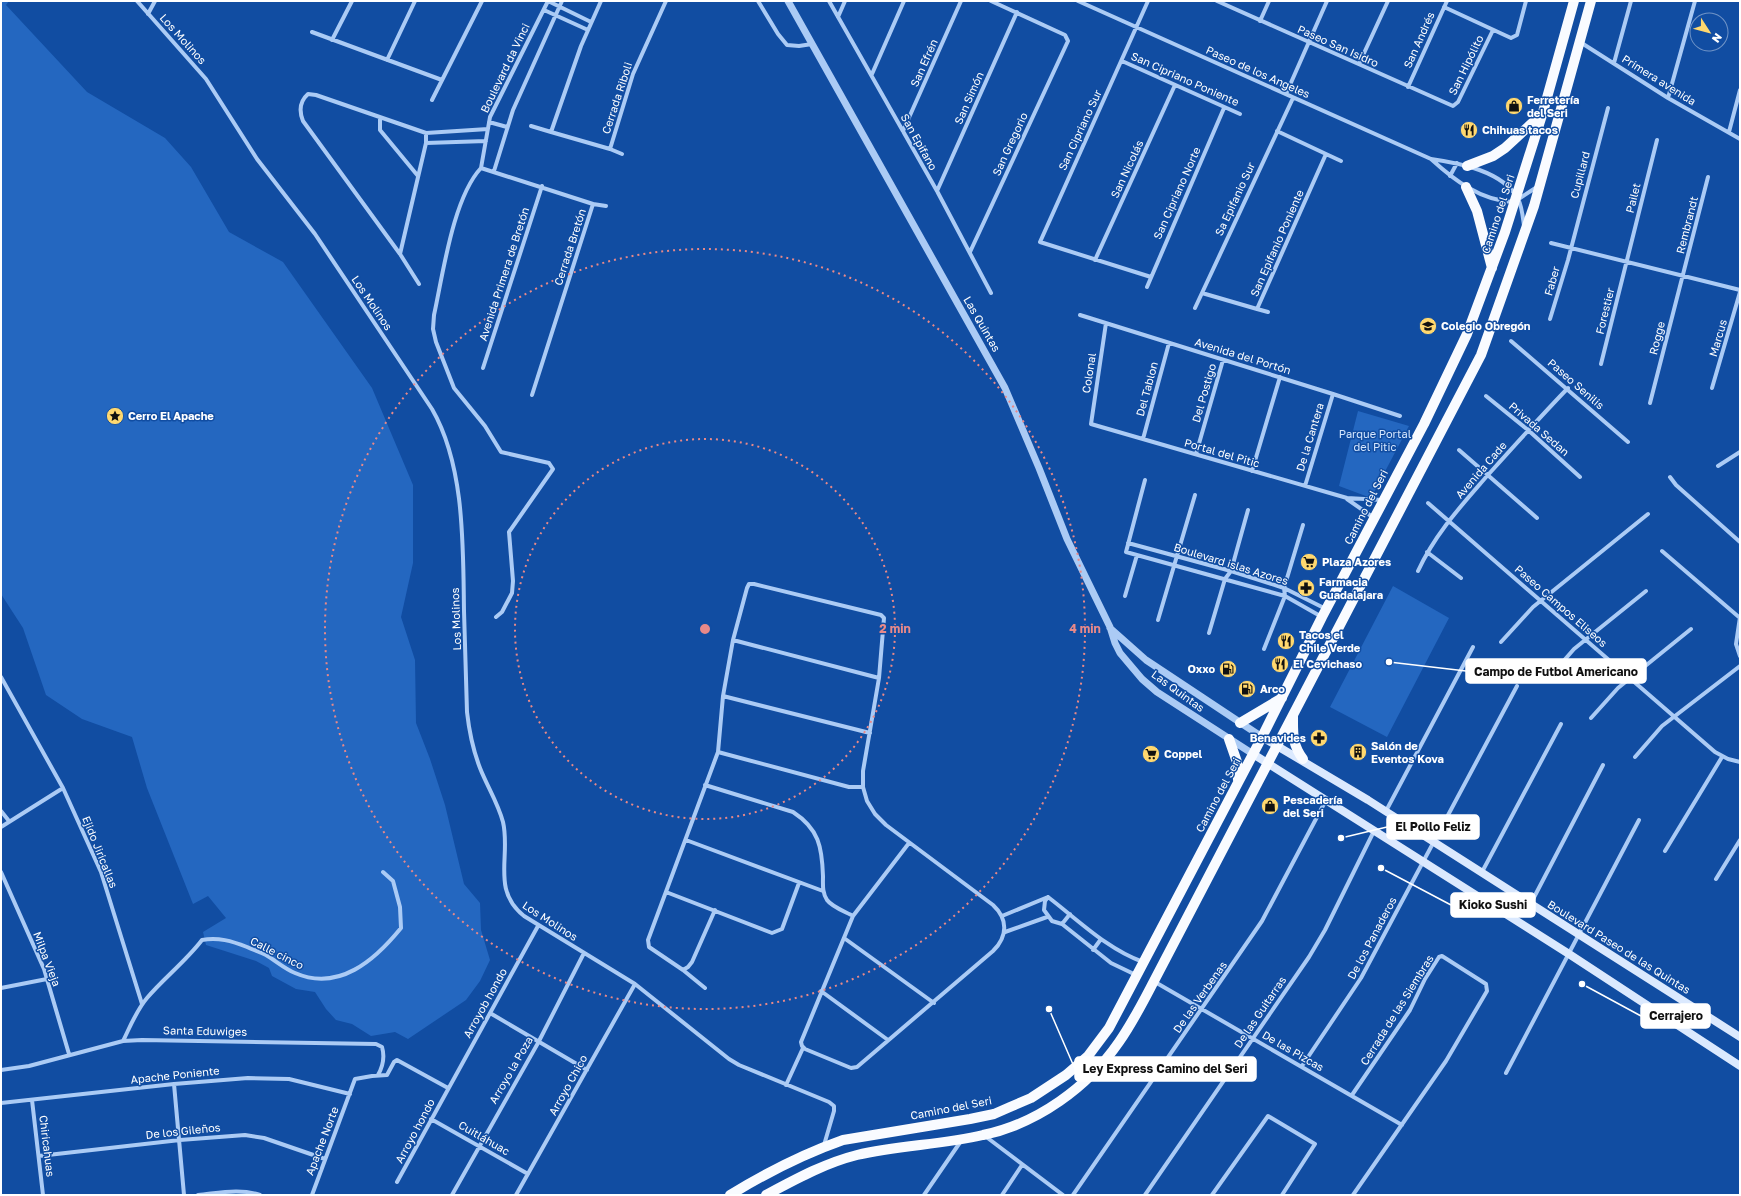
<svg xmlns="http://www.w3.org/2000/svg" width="1741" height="1196" viewBox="0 0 1741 1196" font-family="'Golos Text',sans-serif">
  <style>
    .green { fill: #2467c0 }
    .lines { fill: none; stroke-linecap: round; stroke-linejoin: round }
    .minor { stroke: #abcbf5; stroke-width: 4 }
    .tertiary { stroke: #abcbf5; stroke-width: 7 }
    .secondary { stroke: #dbe9fe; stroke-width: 8 }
    .primary { stroke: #f9fbff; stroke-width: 10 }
    .ring { fill: none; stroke: #e88989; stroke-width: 2; stroke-dasharray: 2 4 }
    .labels { text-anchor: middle; stroke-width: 3; stroke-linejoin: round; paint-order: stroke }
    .street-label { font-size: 11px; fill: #fff; stroke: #114da2 }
    .poi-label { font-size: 11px; font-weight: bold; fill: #fff; stroke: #114da2; text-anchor: start }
    .park-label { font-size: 11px; fill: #d4e6fe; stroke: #114da2 }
    .centre { fill: #e88989; stroke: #114da2; stroke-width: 2 }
    .ring-label { font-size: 12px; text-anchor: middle; font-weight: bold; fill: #e88989; stroke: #114da2; stroke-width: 3; stroke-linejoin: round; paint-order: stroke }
    .leader { fill: none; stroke: #fff; stroke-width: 1.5 }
    .callout-dot { fill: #fff; stroke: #114da2; stroke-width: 1.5 }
    .callout { fill: #fff; stroke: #fff; stroke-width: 1.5 }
    .callout-label { font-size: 12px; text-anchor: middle; font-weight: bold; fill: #111 }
  </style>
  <rect width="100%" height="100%" fill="#114da2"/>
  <path class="green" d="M 1,1 L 9,1 L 6,5 L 87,92 L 165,138 L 191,167 L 229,232 L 283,262 L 372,388 L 413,485 L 413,563 L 401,617 L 415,660 L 416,723 L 430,759 L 445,805 L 464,884 L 480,903 L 481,930 L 490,960 L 480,981 L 466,1000 L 408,1039 L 395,1032 L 371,1036 L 352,1024 L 336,1020 L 326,1009 L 315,992 L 296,989 L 272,976 L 269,968 L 256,961 L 206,945 L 203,932 L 226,918 L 208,896 L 193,904 L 147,788 L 132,737 L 82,719 L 46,695 L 23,628 L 1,594 Z
    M 1358,411 L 1409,426 L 1371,498 L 1339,486 Z
    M 1393,586 L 1449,618 L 1387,737 L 1330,707 Z"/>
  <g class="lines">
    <path class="minor" d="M 137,1 L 206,79 L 257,159 L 315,234 L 432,409 C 465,466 463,547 464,611 C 465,645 466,678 467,712 C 469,730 473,750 480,768 C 487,786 498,803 503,822 C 511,856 491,890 524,916 L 635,984 L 729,1059 L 739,1065 L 829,1102 L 834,1106 L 834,1111 L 824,1145
      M 548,1 L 591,22
      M 601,1 L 581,46 L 551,132 L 610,149 L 633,74 L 666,1
      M 758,1 L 778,34 L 787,45 L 799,46 L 812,44
      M 829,1 L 937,191 L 991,293
      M 1078,1 L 1431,159 C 1459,163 1503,171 1518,199 C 1522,206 1523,218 1524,226
      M 1148,1 L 1040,242 L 1151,277
      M 1217,1 L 1453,106 L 1458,102 L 1493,30
      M 1444,7 L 1511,38 L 1517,35 L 1526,1
      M 544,10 L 588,30
      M 148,14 L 155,1
      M 838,17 L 845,1
      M 1260,21 L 1269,1
      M 312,32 L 442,80
      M 332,40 L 352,1
      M 1580,42 L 1668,98 L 1740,139
      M 387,60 L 415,1
      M 1122,61 L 1240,114
      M 1614,63 L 1631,1
      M 1359,64 L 1388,1
      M 872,74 L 904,1
      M 1408,87 L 1447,1
      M 1286,94 L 1327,1
      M 1668,98 L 1695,1
      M 432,100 L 482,1
      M 380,117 L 380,130 L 418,176
      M 489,122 L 507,127
      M 531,126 L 551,132
      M 903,131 L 961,1
      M 1729,132 L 1740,90
      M 426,143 L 486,141
      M 610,149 L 622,154
      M 1326,154 L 1341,161
      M 1431,159 C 1454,180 1481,201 1514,202 L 1537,187
      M 481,168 C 453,198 443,274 434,315 L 433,329 L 436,342 L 454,388 L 485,426 L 501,452 L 549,463 L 553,469 L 509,532 L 513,581 L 512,593 L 502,612 L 496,617
      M 481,168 L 593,204 L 532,395
      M 481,168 L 490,117 L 548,1
      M 494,171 L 513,110 L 562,1
      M 1450,176 L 1457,163
      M 937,191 L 1017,12
      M 593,204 L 606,206
      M 1551,243 L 1740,290
      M 970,252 L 1068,41 L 1065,35 L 991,1
      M 400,254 L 426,143 L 426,133
      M 1095,260 L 1175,85
      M 419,284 L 400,254 L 303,121 C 299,111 299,102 308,94 L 316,95 L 426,133 L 488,129
      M 1147,287 L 1224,108
      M 1202,293 L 1257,309 L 1326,154 L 1277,131
      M 1195,308 L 1293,98
      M 1257,309 L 1268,312
      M 1080,315 L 1333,394 L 1400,416
      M 1550,319 L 1568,260 L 1608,108
      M 1106,323 L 1091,424 L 1347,498 L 1382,500
      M 1511,341 L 1628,442
      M 1601,364 L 1657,140
      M 483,368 L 542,186
      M 1712,388 L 1740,292
      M 1486,396 L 1528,430 L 1580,477
      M 1650,403 L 1708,177
      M 1143,439 L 1169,343
      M 1459,450 L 1537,518
      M 1196,454 L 1223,360
      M 1718,466 L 1740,452
      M 1252,471 L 1280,377
      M 1670,477 L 1676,485 L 1740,542
      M 1145,480 L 1126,552 L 1285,596 L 1322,617
      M 1305,486 L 1333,394
      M 1347,499 L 1374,518
      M 1428,503 L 1715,752 L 1728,759 L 1740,762
      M 1128,543 L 1231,571 L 1284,588 L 1326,609
      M 1662,551 L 1740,618
      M 1427,552 L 1461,578
      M 1418,571 C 1435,534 1461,506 1487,476 C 1514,446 1540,417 1568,388
      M 1125,596 L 1137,555
      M 1740,617 L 1736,644 L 1740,656
      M 1158,620 L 1195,495
      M 1209,633 L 1225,579 L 1231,571 L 1248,510
      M 733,640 L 879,678
      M 1501,642 L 1533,607 L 1648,514
      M 1264,649 L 1285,596 L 1284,588 L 1303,525
      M 1,677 L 63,788 L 101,872 L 142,1004
      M 1547,680 L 1574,649 L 1646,591
      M 723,696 L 870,733
      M 1591,718 L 1618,688 L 1691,629
      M 718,752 L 849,787 L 863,787
      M 1635,757 L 1662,726 L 1740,666
      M 705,785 L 793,812 C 819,829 822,847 823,876 C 823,885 822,892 827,900 C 832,907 846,912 853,916
      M 1,811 L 9,821
      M 1386,811 L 1473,647
      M 1,827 L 63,788
      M 686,840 L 823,891
      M 1665,851 L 1722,757
      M 1,872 L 44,969 L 69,1054
      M 1482,872 L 1561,724
      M 1716,879 L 1740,840
      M 666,892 L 772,933 L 782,929 L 799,883
      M 1048,897 L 1045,901 L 1044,910 L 1052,921 L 1062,924 L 1111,963 L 1136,975
      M 1048,897 C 1078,920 1107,949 1143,962
      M 1530,905 L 1603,765
      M 1002,916 L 1048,897
      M 1062,924 L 1070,914
      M 1005,932 L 1047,917
      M 844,938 L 934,1003
      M 1093,950 L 1101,939
      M 683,970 L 688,967 L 692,962 L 715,910
      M 1155,982 L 1402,1125
      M 1,988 L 47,979
      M 705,988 L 683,970 L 649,947 L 648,940 L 718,752 L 723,696 L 733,640 L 747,588 L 749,584 L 754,584 L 881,615 L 884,618 L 879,678 L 863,771 L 863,787 L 867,801 L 875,814 L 886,825 L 993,905 C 1008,919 1008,936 993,951 L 857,1067 L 851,1068 L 805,1049 L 802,1046 L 801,1042 L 853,916 L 909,843
      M 821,991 L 888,1040
      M 490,1013 L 587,1070
      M 123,1041 C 130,1027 136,1011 147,998 C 164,978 186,961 202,940 C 218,937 232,941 247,947 C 253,950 260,952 266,955 C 276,961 285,969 295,973 C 339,992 375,960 401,928 L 400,907 L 393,881 L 383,872
      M 1302,1066 L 1361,978 L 1517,686
      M 1,1070 L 29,1066 L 123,1041 L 142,1040 L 376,1044 L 382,1047 C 385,1057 383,1066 378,1075
      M 1506,1073 L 1639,820
      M 174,1084 L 184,1195
      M 786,1085 L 803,1048
      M 1352,1095 L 1410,1010 L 1425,979 L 1439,957 L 1442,956 L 1486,984 L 1487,991 L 1446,1061 L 1353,1195
      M 32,1100 L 43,1195
      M 1,1103 L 174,1084 L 248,1078 L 289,1079 L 350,1094
      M 431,1119 L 528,1174
      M 985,1136 L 1063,1195
      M 39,1156 L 180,1140 L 245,1135 L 264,1138 L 325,1159
      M 397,1182 L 538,926
      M 198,1195 C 219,1193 240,1188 260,1195
      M 312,1195 L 355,1079 L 372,1076 L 387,1075 L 394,1062 L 397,1060 L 448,1088
      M 452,1195 L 538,1043 L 584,953
      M 516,1195 L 635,984
      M 924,1195 L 961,1141
      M 1002,1195 L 1022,1165
      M 1073,1195 L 1262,921 L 1326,800
      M 1145,1195 L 1309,957 L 1325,930 L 1374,831
      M 1212,1195 L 1268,1116 L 1315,1144 L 1282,1195"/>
    <path class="tertiary" d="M 788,1 L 1005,388 L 1039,468 L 1067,539 L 1110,627 L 1115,643 L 1120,653 L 1142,679 L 1157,692 L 1253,754
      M 1110,628 L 1146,660 L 1262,737"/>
    <path class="secondary" d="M 1262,737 L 1368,800 L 1740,1037
      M 1253,754 L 1569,954 L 1740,1066"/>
    <path class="primary" d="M 1467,166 L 1493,156 L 1505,148 L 1542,114
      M 1466,187 L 1477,211 L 1492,268
      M 1293,716 C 1293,734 1292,744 1303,759
      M 1240,723 L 1282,698
      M 1229,739 L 1237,762 L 1238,780
      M 730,1195 C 766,1173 803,1154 843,1140 L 970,1119 L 994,1114 L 1010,1107 L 1031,1098 L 1066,1075 L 1088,1056 L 1109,1028 L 1262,737 L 1322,617 L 1424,424 L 1467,334 L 1505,232 L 1543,112 L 1574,1
      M 766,1195 C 796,1179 825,1163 857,1155 C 899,1145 941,1145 983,1135 C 1037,1124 1088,1087 1119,1042 C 1133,1022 1143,1002 1154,981 L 1481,355 L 1534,206 L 1591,1"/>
  </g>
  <g class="ring">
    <circle cx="705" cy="629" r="190"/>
    <circle cx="705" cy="629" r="380"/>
  </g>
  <defs>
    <symbol id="shop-disc" viewBox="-11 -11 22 22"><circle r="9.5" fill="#ffd86f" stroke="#114da2"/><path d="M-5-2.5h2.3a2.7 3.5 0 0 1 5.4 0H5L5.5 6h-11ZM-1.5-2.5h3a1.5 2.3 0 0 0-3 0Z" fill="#111"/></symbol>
    <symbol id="restaurant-disc" viewBox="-11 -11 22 22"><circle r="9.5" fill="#ffd86f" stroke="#114da2"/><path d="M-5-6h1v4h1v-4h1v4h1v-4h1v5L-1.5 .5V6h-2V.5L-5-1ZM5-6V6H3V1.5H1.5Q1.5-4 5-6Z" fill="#111"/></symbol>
    <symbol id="school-disc" viewBox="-11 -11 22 22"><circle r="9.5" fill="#ffd86f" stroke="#114da2"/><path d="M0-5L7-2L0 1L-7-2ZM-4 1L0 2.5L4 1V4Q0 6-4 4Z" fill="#111"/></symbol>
    <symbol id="sight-disc" viewBox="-11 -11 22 22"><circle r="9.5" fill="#ffd86f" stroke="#114da2"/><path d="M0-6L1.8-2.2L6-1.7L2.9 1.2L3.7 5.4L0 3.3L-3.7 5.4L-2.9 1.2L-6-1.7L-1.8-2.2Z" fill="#111"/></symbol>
    <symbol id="supermarket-disc" viewBox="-11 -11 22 22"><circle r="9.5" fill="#ffd86f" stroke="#114da2"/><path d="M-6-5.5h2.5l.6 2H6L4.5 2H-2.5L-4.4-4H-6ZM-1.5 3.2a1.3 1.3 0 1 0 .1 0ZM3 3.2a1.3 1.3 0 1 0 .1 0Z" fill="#111"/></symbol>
    <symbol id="pharmacy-disc" viewBox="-11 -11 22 22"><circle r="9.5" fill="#ffd86f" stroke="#114da2"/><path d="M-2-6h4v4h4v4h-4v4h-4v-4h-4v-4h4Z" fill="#111"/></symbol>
    <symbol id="fuel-disc" viewBox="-11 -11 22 22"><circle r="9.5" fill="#ffd86f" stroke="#114da2"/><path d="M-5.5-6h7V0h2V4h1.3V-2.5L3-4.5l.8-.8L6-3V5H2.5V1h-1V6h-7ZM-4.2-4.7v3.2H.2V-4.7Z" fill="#111"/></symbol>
    <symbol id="building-disc" viewBox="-11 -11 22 22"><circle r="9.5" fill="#ffd86f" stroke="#114da2"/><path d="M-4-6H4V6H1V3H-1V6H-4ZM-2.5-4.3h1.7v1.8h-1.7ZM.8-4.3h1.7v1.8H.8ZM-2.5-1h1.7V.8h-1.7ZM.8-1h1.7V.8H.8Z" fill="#111"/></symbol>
  </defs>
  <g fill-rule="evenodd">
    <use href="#shop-disc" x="1504" y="96" width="20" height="20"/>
    <use href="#restaurant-disc" x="1459" y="120" width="20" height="20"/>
    <use href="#school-disc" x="1418" y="316" width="20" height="20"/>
    <use href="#sight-disc" x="105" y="406" width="20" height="20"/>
    <use href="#supermarket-disc" x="1299" y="552" width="20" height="20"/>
    <use href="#pharmacy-disc" x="1296" y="578" width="20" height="20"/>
    <use href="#restaurant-disc" x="1276" y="631" width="20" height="20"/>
    <use href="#restaurant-disc" x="1270" y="654" width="20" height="20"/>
    <use href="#fuel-disc" x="1218" y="659" width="20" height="20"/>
    <use href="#fuel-disc" x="1237" y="679" width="20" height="20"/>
    <use href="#pharmacy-disc" x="1309" y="728" width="20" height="20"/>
    <use href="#building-disc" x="1348" y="742" width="20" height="20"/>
    <use href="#supermarket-disc" x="1141" y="744" width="20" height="20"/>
    <use href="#shop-disc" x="1260" y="796" width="20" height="20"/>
  </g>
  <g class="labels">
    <g class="street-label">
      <text transform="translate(183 39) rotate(48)" y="4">Los Molinos</text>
      <text transform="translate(1419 40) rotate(-66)" y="4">San Andrés</text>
      <text transform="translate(1338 46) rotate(24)" y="4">Paseo San Isidro</text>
      <text transform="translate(924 63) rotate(-66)" y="4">San Efrén</text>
      <text transform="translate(1466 65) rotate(-64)" y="4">San Hipólito</text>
      <text transform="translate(505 68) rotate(-64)" y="4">Boulevard da Vinci</text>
      <text transform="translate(1258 72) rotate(24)" y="4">Paseo de los Angeles</text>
      <text transform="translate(1185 79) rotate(24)" y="4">San Cipriano Poniente</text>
      <text transform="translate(1659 80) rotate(32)" y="4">Primera avenida</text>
      <text transform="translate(617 98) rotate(-72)" y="4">Cerrada Riboli</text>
      <text transform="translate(969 98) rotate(-66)" y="4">San Simón</text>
      <text transform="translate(1080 130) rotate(-65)" y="4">San Cipriano Sur</text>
      <text transform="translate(919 142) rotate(61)" y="4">San Epifano</text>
      <text transform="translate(1010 144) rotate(-65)" y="4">San Gregorio</text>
      <text transform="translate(1127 169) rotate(-65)" y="4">San Nicolás</text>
      <text transform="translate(1580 175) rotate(-75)" y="4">Cupillard</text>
      <text transform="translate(1177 193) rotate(-66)" y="4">San Cipriano Norte</text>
      <text transform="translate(1633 198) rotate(-76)" y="4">Pailet</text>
      <text transform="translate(1235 199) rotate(-65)" y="4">Sa Epifanio Sur</text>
      <text transform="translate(1498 214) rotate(-72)" y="4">Camino del Seri</text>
      <text transform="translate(1687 225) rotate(-76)" y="4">Rembrandt</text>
      <text transform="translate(1277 243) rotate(-66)" y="4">San Epifanio Poniente</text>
      <text transform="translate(570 247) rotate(-72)" y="4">Cerrada Bretón</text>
      <text transform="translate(504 274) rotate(-72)" y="4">Avenida Primera de Bretón</text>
      <text transform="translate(1552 281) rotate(-74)" y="4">Faber</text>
      <text transform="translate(372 303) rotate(56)" y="4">Los Molinos</text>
      <text transform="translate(1605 311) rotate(-76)" y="4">Forestier</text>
      <text transform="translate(982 324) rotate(60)" y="4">Las Quintas</text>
      <text transform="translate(1657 338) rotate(-76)" y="4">Rogge</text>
      <text transform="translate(1718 338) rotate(-74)" y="4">Marcus</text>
      <text transform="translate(1243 356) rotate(17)" y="4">Avenida del Portón</text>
      <text transform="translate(1089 373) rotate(-81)" y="4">Colonal</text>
      <text transform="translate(1576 384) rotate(41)" y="4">Paseo Senilis</text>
      <text transform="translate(1147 389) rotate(-75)" y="4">Del Tablon</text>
      <text transform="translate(1204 393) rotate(-74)" y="4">Del Postigo</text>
      <text transform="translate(1539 429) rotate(41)" y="4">Privada Sedan</text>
      <text transform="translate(1310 437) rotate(-73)" y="4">De la Cantera</text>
      <text transform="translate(1222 453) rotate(16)" y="4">Portal del Pitic</text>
      <text transform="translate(1481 470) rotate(-49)" y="4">Avenida Cade</text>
      <text transform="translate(1366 507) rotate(-63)" y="4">Camino del Seri</text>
      <text transform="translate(1231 564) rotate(17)" y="4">Boulevard islas Azores</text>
      <text transform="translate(1561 606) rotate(41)" y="4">Paseo Campos Eliseos</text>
      <text transform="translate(456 619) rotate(-92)" y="4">Los Molinos</text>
      <text transform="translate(1178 691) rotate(36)" y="4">Las Quintas</text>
      <text transform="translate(1218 795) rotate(-62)" y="4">Camino del Seri</text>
      <text transform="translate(100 852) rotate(68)" y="4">Ejido Jiricallas</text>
      <text transform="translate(550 921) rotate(33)" y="4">Los Molinos</text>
      <text transform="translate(1372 938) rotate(-62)" y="4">De los Panaderos</text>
      <text transform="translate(1619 947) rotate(32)" y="4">Boulevard Paseo de las Quintas</text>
      <text transform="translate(277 953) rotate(27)" y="4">Calle cinco</text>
      <text transform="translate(47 959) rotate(69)" y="4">Milpa Vieja</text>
      <text transform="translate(1200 997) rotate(-55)" y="4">De las Verbenas</text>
      <text transform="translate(485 1003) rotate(-61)" y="4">Arroyob hondo</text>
      <text transform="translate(1397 1010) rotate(-58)" y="4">Cerrada de las Siembras</text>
      <text transform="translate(1260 1012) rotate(-56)" y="4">De las Guitarras</text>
      <text transform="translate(205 1031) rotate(1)" y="4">Santa Eduwiges</text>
      <text transform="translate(1293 1051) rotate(30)" y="4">De las Pizcas</text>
      <text transform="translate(511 1070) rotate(-60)" y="4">Arroyo la Poza</text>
      <text transform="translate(175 1075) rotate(-6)" y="4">Apache Poniente</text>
      <text transform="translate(568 1085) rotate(-61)" y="4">Arroyo Chico</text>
      <text transform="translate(951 1108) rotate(-11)" y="4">Camino del Seri</text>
      <text transform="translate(183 1131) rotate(-6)" y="4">De los Gileños</text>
      <text transform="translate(415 1131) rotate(-62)" y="4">Arroyo hondo</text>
      <text transform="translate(484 1138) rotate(30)" y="4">Cuitláhuac</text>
      <text transform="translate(322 1141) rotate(-69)" y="4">Apache Norte</text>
      <text transform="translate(47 1146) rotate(83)" y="4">Chiricahuas</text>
    </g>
    <g class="poi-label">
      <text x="1527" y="104">Ferretería<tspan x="1527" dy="13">del Seri</tspan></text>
      <text x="1482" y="134">Chihuas tacos</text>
      <text x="1441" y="330">Colegio Obregón</text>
      <text x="128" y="420">Cerro El Apache</text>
      <text x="1322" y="566">Plaza Azores</text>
      <text x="1319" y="586">Farmacia<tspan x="1319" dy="13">Guadalajara</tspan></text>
      <text x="1299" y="639">Tacos el<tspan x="1299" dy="13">Chile Verde</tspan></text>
      <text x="1293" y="668">El Cevichaso</text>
      <text x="1215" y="673" text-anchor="end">Oxxo</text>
      <text x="1260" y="693">Arco</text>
      <text x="1306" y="742" text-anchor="end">Benavides</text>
      <text x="1371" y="750">Salón de<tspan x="1371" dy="13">Eventos Kova</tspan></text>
      <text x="1164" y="758">Coppel</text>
      <text x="1283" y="804">Pescadería<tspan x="1283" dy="13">del Seri</tspan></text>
    </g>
    <g class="park-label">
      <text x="1375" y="438">Parque Portal<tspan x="1375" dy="13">del Pitic</tspan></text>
    </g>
  </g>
  <circle cx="705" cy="629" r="6" class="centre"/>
  <g class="ring-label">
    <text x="895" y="633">2 min</text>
    <text x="1085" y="633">4 min</text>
  </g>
  <path class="leader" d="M1389 662L1466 671M1341 838L1387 827M1381 868L1451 905M1582 984L1641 1016M1049 1009L1075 1069"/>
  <g class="callout-dot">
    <circle cx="1389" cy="662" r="4"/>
    <circle cx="1341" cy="838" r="4"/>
    <circle cx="1381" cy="868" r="4"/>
    <circle cx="1582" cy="984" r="4"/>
    <circle cx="1049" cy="1009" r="4"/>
  </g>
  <g class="callout">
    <rect x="1466" y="659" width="180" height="24" rx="4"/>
    <rect x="1387" y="815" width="92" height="24" rx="4"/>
    <rect x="1451" y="893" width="84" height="24" rx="4"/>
    <rect x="1641" y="1004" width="69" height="24" rx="4"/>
    <rect x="1075" y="1057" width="181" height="24" rx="4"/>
  </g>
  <g class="callout-label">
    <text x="1556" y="676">Campo de Futbol Americano</text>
    <text x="1433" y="831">El Pollo Feliz</text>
    <text x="1493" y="909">Kioko Sushi</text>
    <text x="1676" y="1020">Cerrajero</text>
    <text x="1165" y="1073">Ley Express Camino del Seri</text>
  </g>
  <rect width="1741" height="1196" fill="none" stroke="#ffffff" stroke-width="4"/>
  <g transform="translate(1709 32) rotate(126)"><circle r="19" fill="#114da2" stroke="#7094c7"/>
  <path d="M0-3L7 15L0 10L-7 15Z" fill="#ffd86f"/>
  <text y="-6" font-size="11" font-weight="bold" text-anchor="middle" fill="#ffffff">N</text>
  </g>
</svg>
